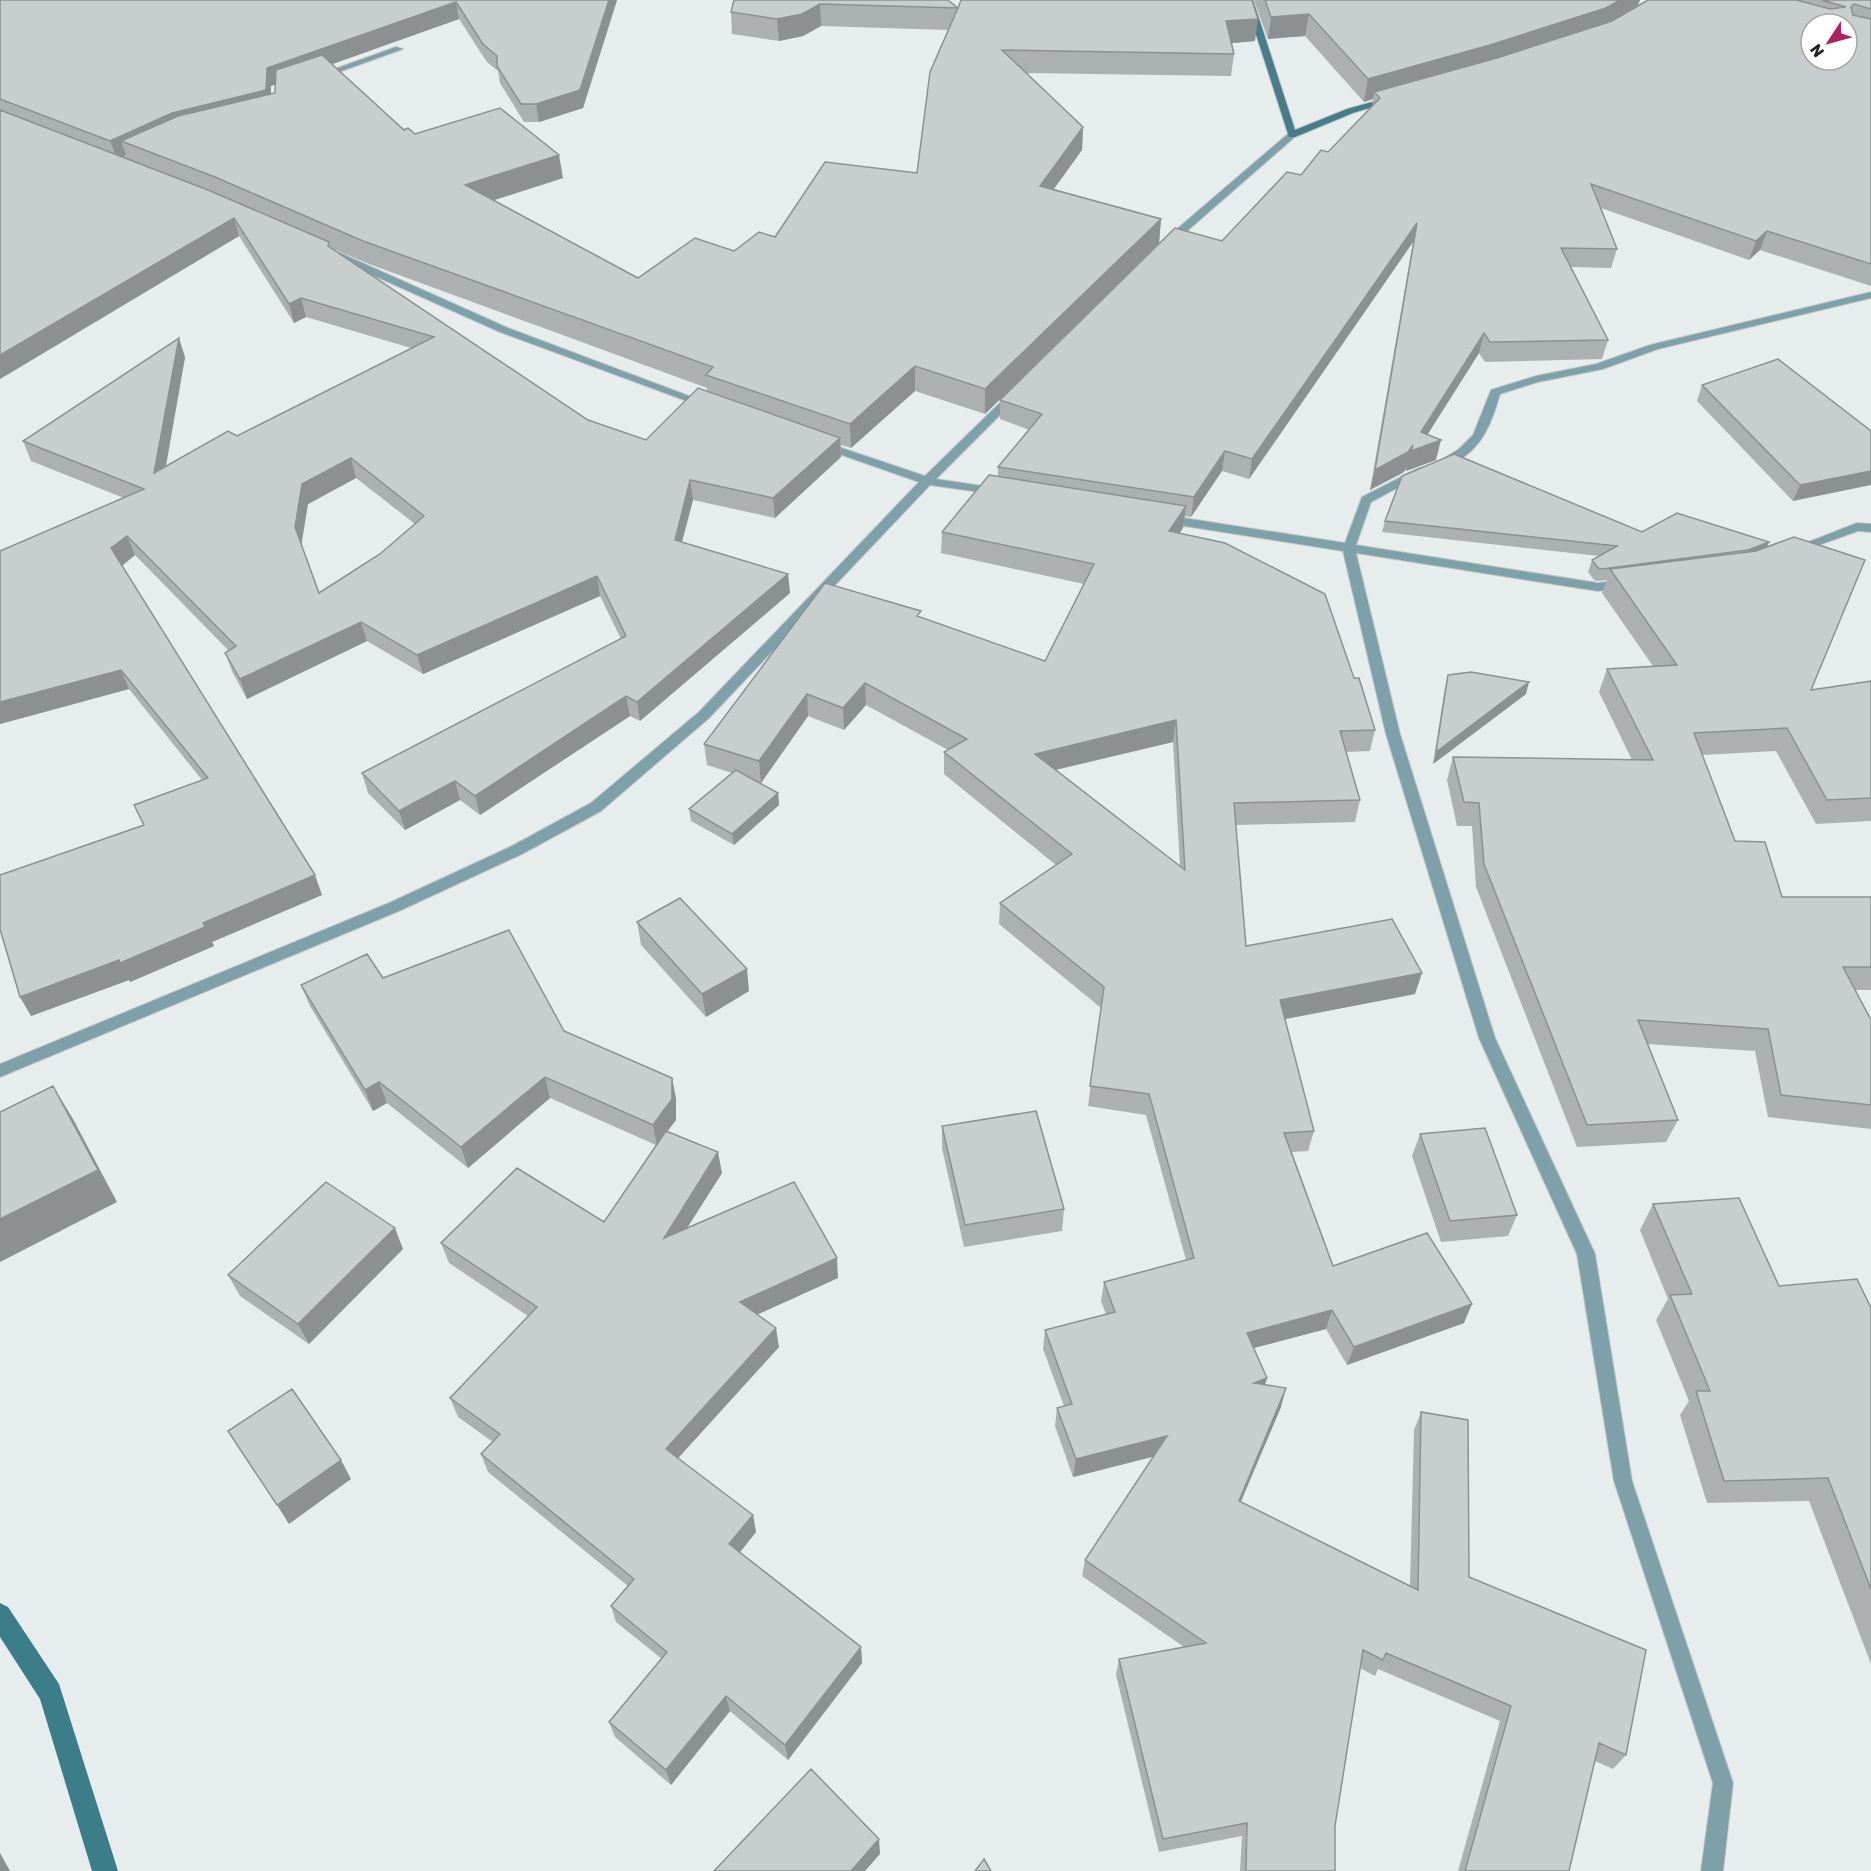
<svg xmlns="http://www.w3.org/2000/svg" width="1871" height="1871" viewBox="0 0 1871 1871" font-family="Rubik,sans-serif">
  <style>
    .lines { fill: none; stroke-linecap: round; stroke-linejoin: round }
    .stream { fill: #3c7d8a; fill-rule: evenodd }
    .lane-casing { stroke: #c3c7c8; stroke-width: 2 }
    .street-casing { stroke: #c3c7c8; stroke-width: 2 }
    .secondary-casing { stroke: #c3c7c8; stroke-width: 2 }
    .lane { fill: #7ea1a9; fill-rule: evenodd }
    .street { fill: #7ea1a9; fill-rule: evenodd }
    .secondary { fill: #467d89; fill-rule: evenodd }
    .wall { fill: #acb0b1; fill-rule: evenodd }
    .shaded-wall { fill: #8c9090 }
    .building { fill: #c8cdce; stroke: #8c9090; stroke-width: 1.5; fill-rule: evenodd }
  </style>
  <rect width="100%" height="100%" fill="#e7eced"/>
  <g class="lines">
    <path class="stream" d="M 0,1603 L 8,1607 L 59,1684 L 118,1871 L 92,1871 L 40,1699 L 0,1637 Z"/>
    <defs>
      <path id="lane" d="M 396,47 L 403,49 L 322,78 L 315,76 Z"/>
      <path id="street" d="M 1289,133 L 1297,135 L 1171,245 L 1163,245 L 1163,241 Z
        M 330,252 L 338,252 L 508,328 L 713,405 L 711,407 L 703,407 L 500,332 L 330,256 Z
        M 1871,292 L 1871,298 L 1658,349 L 1603,369 L 1538,382 L 1500,394 C 1492,422 1482,449 1455,462 C 1448,465 1444,468 1437,466 L 1435,464 L 1459,449 L 1473,435 L 1491,390 L 1536,376 L 1596,364 L 1650,345 Z
        M 1014,392 L 1020,395 L 936,479 L 996,488 L 1002,492 L 1000,495 L 930,485 L 709,718 L 601,811 L 522,854 L 399,911 L 0,1077 L 0,1064 L 389,903 L 512,846 L 591,803 L 699,712 L 919,482 L 819,447 L 819,443 L 827,443 L 925,476 L 1010,393 Z
        M 1419,468 L 1423,470 L 1423,474 L 1371,502 L 1356,545 L 1598,583 L 1624,580 L 1630,584 L 1624,588 L 1598,591 L 1356,553 L 1400,734 L 1495,1038 L 1595,1254 L 1632,1481 L 1733,1783 L 1723,1871 L 1701,1871 L 1713,1783 L 1614,1481 L 1577,1254 L 1479,1038 L 1386,734 L 1343,551 L 1165,523 L 1159,519 L 1165,515 L 1345,543 L 1362,497 Z
        M 1857,523 L 1871,524 L 1871,532 L 1858,531 L 1794,554 L 1788,550 Z"/>
      <path id="secondary" d="M 1245,0 L 1253,0 L 1295,130 L 1347,109 L 1390,97 L 1395,100 L 1353,113 L 1295,137 L 1289,137 Z"/>
    </defs>
    <use href="#lane" class="lane-casing"/>
    <use href="#street" class="street-casing"/>
    <use href="#secondary" class="secondary-casing"/>
    <use href="#lane" class="lane"/>
    <use href="#street" class="street"/>
    <use href="#secondary" class="secondary"/>
  </g>
  <path class="wall" d="M 0,0 L 617,0 L 583,108 L 539,122 L 524,122 L 500,83 L 498,71 L 487,62 L 459,19 L 332,64 L 404,130 L 415,134 L 563,178 L 494,200 L 638,278 L 734,251 L 775,237 L 917,173 L 948,30 L 821,26 L 803,36 L 779,41 L 732,34 L 731,12 L 734,0 L 958,8 L 1255,41 L 1231,43 L 1234,54 L 1231,76 L 1026,73 L 1083,127 L 1082,150 L 1054,189 L 1161,219 L 1159,243 L 985,414 L 915,391 L 851,448 L 841,445 L 841,457 L 775,518 L 693,500 L 682,542 L 788,574 L 790,593 L 640,721 L 630,716 L 480,815 L 460,800 L 405,830 L 368,793 L 362,773 L 621,639 L 600,596 L 423,674 L 367,641 L 247,699 L 233,673 L 225,653 L 229,651 L 135,555 L 122,566 L 322,895 L 212,942 L 214,946 L 130,982 L 129,980 L 31,1016 L 143,825 L 134,805 L 202,780 L 129,689 L 0,724 L 124,498 L 31,461 L 23,441 L 185,357 L 166,466 L 237,436 L 411,348 L 306,317 L 294,323 L 239,236 L 0,379 ZM 276,84 L 275,93 L 271,94 L 271,86 ZM 331,248 L 369,264 L 707,388 L 707,392 L 646,440 L 588,420 ZM 356,478 L 415,524 L 380,554 L 319,593 L 301,545 L 308,504 Z
    M 1254,0 L 1640,0 L 1637,6 L 1648,0 L 1871,0 L 1871,286 L 1760,250 L 1749,260 L 1601,208 L 1617,249 L 1611,268 L 1571,267 L 1608,340 L 1602,359 L 1485,362 L 1479,353 L 1427,435 L 1436,460 L 1406,471 L 1407,467 L 1404,472 L 1370,490 L 1413,242 L 1249,479 L 1222,471 L 1191,517 L 1185,516 L 1183,528 L 1179,534 L 1354,678 L 1375,730 L 1370,751 L 1346,752 L 1360,800 L 1355,822 L 1235,825 L 1246,946 L 1415,994 L 1285,1019 L 1314,1131 L 1308,1151 L 1292,1152 L 1333,1266 L 1464,1323 L 1347,1365 L 1326,1329 L 1254,1348 L 1265,1384 L 1281,1407 L 1240,1502 L 1410,1586 L 1414,1430 L 1421,1412 L 1469,1577 L 1626,1755 L 1613,1769 L 1595,1761 L 1569,1871 L 1458,1871 L 1500,1721 L 1378,1669 L 1375,1676 L 1360,1668 L 1335,1826 L 1335,1871 L 1240,1871 L 1242,1836 L 1159,1852 L 1116,1675 L 1119,1659 L 1184,1647 L 1082,1576 L 1085,1560 L 1154,1456 L 1073,1477 L 1055,1426 L 1057,1408 L 1064,1406 L 1043,1349 L 1045,1330 L 1106,1314 L 1101,1301 L 1104,1282 L 1186,1260 L 1146,1115 L 1088,1106 L 1101,1008 L 999,924 L 1000,903 L 1056,865 L 944,774 L 944,752 L 948,750 L 866,705 L 844,730 L 808,716 L 761,783 L 756,781 L 778,793 L 779,805 L 734,845 L 691,821 L 689,809 L 732,773 L 707,765 L 704,744 L 921,617 L 1045,661 L 1084,584 L 941,553 L 942,532 L 998,477 L 998,467 L 1029,430 L 1000,419 L 1000,400 L 1222,241 L 1328,152 L 1372,107 L 1373,99 L 1364,102 L 1305,36 L 1268,39 ZM 1173,742 L 1180,867 L 1056,770 Z
    M 1702,385 L 1871,431 L 1793,501 L 1697,401 Z
    M 1385,521 L 1769,542 L 1767,547 L 1811,690 L 1871,681 L 1871,821 L 1816,824 L 1776,751 L 1702,755 L 1735,841 L 1782,897 L 1871,897 L 1871,990 L 1855,990 L 1871,1020 L 1871,1129 L 1768,1117 L 1755,1051 L 1647,1044 L 1678,1120 L 1666,1142 L 1577,1147 L 1476,887 L 1472,826 L 1457,826 L 1447,780 L 1453,757 L 1632,760 L 1599,692 L 1607,669 L 1653,666 L 1602,593 L 1607,580 L 1598,581 L 1594,580 L 1588,572 L 1592,560 L 1599,556 L 1382,532 Z
    M 1448,675 L 1526,694 L 1433,764 L 1445,687 Z
    M 637,922 L 749,991 L 706,1017 L 641,945 Z
    M 383,978 L 564,1031 L 672,1078 L 676,1099 L 676,1120 L 667,1131 L 722,1173 L 687,1228 L 838,1278 L 758,1314 L 779,1347 L 678,1458 L 753,1515 L 756,1532 L 740,1552 L 861,1647 L 862,1663 L 788,1760 L 730,1711 L 671,1785 L 615,1737 L 609,1722 L 662,1659 L 616,1622 L 611,1606 L 628,1586 L 488,1472 L 481,1454 L 493,1442 L 458,1417 L 450,1398 L 528,1316 L 449,1263 L 441,1243 L 604,1222 L 656,1145 L 550,1098 L 468,1168 L 387,1103 L 373,1111 L 310,1006 L 301,985 Z
    M 942,1126 L 1064,1209 L 1062,1231 L 964,1247 L 942,1148 Z
    M 1420,1134 L 1517,1215 L 1508,1236 L 1441,1242 L 1412,1156 Z
    M 1653,1204 L 1779,1286 L 1871,1308 L 1871,1664 L 1809,1501 L 1707,1503 L 1680,1415 L 1689,1401 L 1656,1320 L 1668,1299 L 1640,1230 Z
    M 403,1249 L 309,1344 L 240,1296 L 228,1275 Z"/>
  <path class="shaded-wall" d="M 609,0 L 617,0 L 583,108 L 539,122 L 536,104 Z
    M 1620,0 L 1640,0 L 1636,10 L 1600,30 L 1374,92 L 1373,99 L 1364,102 L 1368,79 Z
    M 456,2 L 459,19 L 271,86 L 271,108 L 121,141 L 126,155 L 117,159 L 110,141 L 267,68 Z
    M 820,4 L 821,26 L 803,36 L 779,41 L 777,19 Z
    M 1309,14 L 1305,36 L 1268,39 L 1271,17 Z
    M 1258,19 L 1255,41 L 1223,44 L 1226,21 Z
    M 1083,127 L 1082,150 L 1039,209 L 1040,186 Z
    M 559,155 L 563,178 L 470,208 L 465,185 Z
    M 234,218 L 239,236 L 0,379 L 0,355 Z
    M 1161,219 L 1159,243 L 985,414 L 985,389 Z
    M 1417,223 L 1413,242 L 1249,479 L 1252,459 Z
    M 1767,231 L 1760,250 L 1749,260 L 1756,241 Z
    M 301,298 L 306,317 L 294,323 L 289,304 Z
    M 1484,333 L 1479,353 L 1419,448 L 1441,440 L 1436,460 L 1406,471 L 1407,467 L 1404,472 L 1370,490 L 1375,470 L 1421,432 Z
    M 179,338 L 185,357 L 161,493 L 154,473 Z
    M 915,366 L 915,391 L 851,448 L 850,424 Z
    M 840,438 L 841,457 L 775,518 L 773,498 Z
    M 1225,451 L 1222,471 L 1191,517 L 1194,497 Z
    M 351,458 L 356,478 L 308,504 L 301,547 L 295,527 L 302,484 Z
    M 1871,471 L 1871,485 L 1793,501 L 1800,485 Z
    M 690,480 L 693,500 L 677,560 L 675,540 Z
    M 1186,506 L 1183,528 L 1166,553 L 1169,531 Z
    M 127,536 L 135,555 L 119,568 L 111,548 Z
    M 1769,542 L 1764,554 L 1743,562 L 1748,550 Z
    M 788,574 L 790,593 L 640,721 L 637,702 Z
    M 597,576 L 600,596 L 423,674 L 417,655 Z
    M 361,622 L 367,641 L 247,699 L 240,679 Z
    M 121,670 L 129,689 L 0,724 L 0,702 Z
    M 1529,682 L 1526,694 L 1433,764 L 1436,752 Z
    M 865,683 L 866,705 L 844,730 L 843,708 Z
    M 807,694 L 808,716 L 761,783 L 759,761 Z
    M 626,696 L 630,716 L 480,815 L 475,796 Z
    M 1176,720 L 1173,742 L 1033,775 L 1035,754 Z
    M 455,781 L 460,800 L 405,830 L 399,811 Z
    M 778,793 L 779,805 L 734,845 L 732,834 Z
    M 315,875 L 322,895 L 212,942 L 214,946 L 130,982 L 129,980 L 31,1016 L 20,997 L 203,923 Z
    M 747,969 L 749,991 L 706,1017 L 702,994 Z
    M 1422,973 L 1415,994 L 1275,1021 L 1280,1000 Z
    M 545,1077 L 550,1098 L 468,1168 L 461,1147 Z
    M 672,1078 L 676,1099 L 676,1120 L 657,1145 L 653,1125 Z
    M 379,1082 L 387,1103 L 373,1111 L 365,1090 Z
    M 53,1086 L 73,1119 L 117,1202 L 0,1262 L 0,1219 Z
    M 718,1152 L 722,1173 L 668,1258 L 664,1238 Z
    M 395,1228 L 403,1249 L 309,1344 L 298,1324 Z
    M 837,1258 L 838,1278 L 743,1321 L 740,1302 Z
    M 1472,1304 L 1464,1323 L 1347,1365 L 1354,1347 Z
    M 1332,1310 L 1326,1329 L 1242,1351 L 1247,1333 Z
    M 776,1328 L 779,1347 L 670,1467 L 666,1449 Z
    M 1267,1378 L 1262,1396 L 1254,1383 Z
    M 1286,1388 L 1281,1407 L 1234,1518 L 1239,1501 Z
    M 1167,1436 L 1164,1454 L 1073,1477 L 1076,1459 Z
    M 341,1460 L 351,1479 L 289,1524 L 277,1505 Z
    M 753,1515 L 756,1532 L 733,1561 L 729,1544 Z
    M 861,1647 L 862,1663 L 788,1760 L 785,1745 Z
    M 726,1696 L 730,1711 L 671,1785 L 666,1770 Z
    M 879,1839 L 880,1854 L 865,1871 L 851,1871 Z
    M 0,1853 L 10,1871 L 0,1871 Z"/>
  <path class="building" d="M 0,0 L 609,0 L 580,90 L 536,104 L 521,104 L 497,66 L 497,56 L 483,44 L 456,2 L 267,68 L 266,90 L 172,113 L 110,141 L 0,99 Z
    M 734,0 L 948,0 L 958,8 L 961,0 L 1252,0 L 1258,19 L 1226,21 L 1234,54 L 1002,50 L 1083,127 L 1040,186 L 1161,219 L 985,389 L 915,366 L 850,424 L 706,375 L 713,367 L 363,241 L 215,177 L 121,141 L 178,116 L 275,93 L 276,70 L 322,55 L 404,130 L 408,128 L 415,134 L 500,108 L 559,155 L 465,185 L 638,278 L 695,238 L 734,251 L 759,232 L 775,237 L 825,162 L 917,173 L 930,72 L 958,8 L 820,4 L 802,14 L 777,19 L 731,12 Z
    M 1265,0 L 1620,0 L 1606,8 L 1490,45 L 1368,79 L 1309,14 L 1271,17 Z
    M 1648,0 L 1796,0 L 1830,9 L 1846,7 L 1822,0 L 1871,0 L 1871,9 L 1854,4 L 1851,7 L 1853,15 L 1871,19 L 1871,264 L 1767,231 L 1756,241 L 1591,184 L 1617,249 L 1561,248 L 1608,340 L 1490,342 L 1484,333 L 1421,432 L 1441,440 L 1411,451 L 1413,445 L 1408,452 L 1375,470 L 1417,223 L 1252,459 L 1225,451 L 1194,497 L 998,467 L 1042,414 L 1000,400 L 1175,228 L 1222,241 L 1287,172 L 1301,175 L 1321,150 L 1328,152 L 1380,98 L 1374,92 L 1497,58 L 1612,21 ZM 1811,24 L 1847,24 L 1847,60 L 1811,60 Z
    M 0,110 L 208,190 L 329,242 L 328,246 L 588,420 L 646,440 L 698,388 L 840,438 L 773,498 L 690,480 L 675,540 L 788,574 L 637,702 L 626,696 L 475,796 L 455,781 L 399,811 L 362,773 L 626,636 L 597,576 L 417,655 L 361,622 L 240,679 L 225,653 L 236,646 L 127,536 L 111,548 L 315,875 L 203,923 L 205,927 L 120,963 L 119,960 L 20,997 L 0,929 L 0,875 L 144,825 L 134,805 L 208,778 L 121,670 L 0,702 L 0,551 L 144,489 L 23,441 L 179,338 L 154,473 L 228,431 L 237,436 L 434,337 L 301,298 L 289,304 L 234,218 L 0,355 ZM 351,458 L 424,516 L 380,554 L 319,593 L 295,527 L 302,484 Z
    M 1778,359 L 1871,431 L 1871,471 L 1800,485 L 1702,385 Z
    M 1454,454 L 1642,532 L 1677,513 L 1769,542 L 1748,550 L 1602,569 L 1598,568 L 1592,560 L 1617,546 L 1385,521 L 1402,476 Z
    M 989,475 L 1186,506 L 1169,531 L 1225,543 L 1325,594 L 1354,678 L 1359,678 L 1375,730 L 1340,731 L 1360,800 L 1234,803 L 1246,946 L 1392,919 L 1422,973 L 1280,1000 L 1314,1131 L 1284,1133 L 1333,1266 L 1427,1233 L 1472,1304 L 1354,1347 L 1332,1310 L 1247,1333 L 1267,1378 L 1254,1383 L 1286,1388 L 1239,1501 L 1418,1590 L 1421,1412 L 1468,1420 L 1469,1577 L 1646,1650 L 1626,1755 L 1599,1743 L 1569,1871 L 1465,1871 L 1511,1706 L 1386,1653 L 1383,1660 L 1363,1650 L 1335,1826 L 1335,1871 L 1246,1871 L 1247,1823 L 1163,1839 L 1119,1659 L 1206,1643 L 1085,1560 L 1167,1436 L 1076,1459 L 1057,1408 L 1072,1404 L 1045,1330 L 1115,1312 L 1104,1282 L 1194,1258 L 1149,1094 L 1090,1086 L 1104,987 L 1000,903 L 1072,854 L 944,752 L 967,739 L 865,683 L 843,708 L 807,694 L 759,761 L 704,744 L 825,583 L 921,611 L 917,616 L 1045,661 L 1094,564 L 942,532 ZM 1176,720 L 1185,870 L 1035,754 Z
    M 1794,537 L 1865,560 L 1811,690 L 1871,681 L 1871,798 L 1827,800 L 1787,728 L 1694,733 L 1735,841 L 1765,842 L 1782,897 L 1871,897 L 1871,967 L 1843,967 L 1871,1020 L 1871,1105 L 1781,1095 L 1768,1029 L 1638,1020 L 1678,1120 L 1587,1125 L 1484,864 L 1479,803 L 1464,802 L 1453,757 L 1653,760 L 1607,669 L 1677,665 L 1610,569 L 1756,551 Z
    M 1471,672 L 1529,682 L 1436,752 L 1448,675 Z
    M 736,770 L 778,793 L 732,834 L 689,809 Z
    M 680,898 L 747,969 L 702,994 L 637,922 Z
    M 509,930 L 564,1031 L 672,1078 L 672,1099 L 653,1125 L 545,1077 L 461,1147 L 379,1082 L 365,1090 L 301,985 L 367,954 L 383,978 Z
    M 53,1086 L 98,1170 L 0,1219 L 0,1112 Z
    M 1036,1111 L 1064,1209 L 965,1225 L 942,1126 Z
    M 1485,1128 L 1517,1215 L 1450,1221 L 1420,1134 Z
    M 666,1131 L 718,1152 L 664,1238 L 794,1182 L 837,1258 L 740,1302 L 776,1328 L 666,1449 L 753,1515 L 729,1544 L 861,1647 L 785,1745 L 726,1696 L 666,1770 L 609,1722 L 667,1652 L 611,1606 L 634,1579 L 481,1454 L 500,1434 L 450,1398 L 537,1307 L 441,1243 L 517,1168 L 604,1222 Z
    M 326,1182 L 395,1228 L 298,1324 L 228,1275 Z
    M 1739,1198 L 1779,1286 L 1857,1279 L 1871,1308 L 1871,1589 L 1828,1478 L 1724,1481 L 1696,1391 L 1710,1391 L 1670,1295 L 1692,1294 L 1653,1204 Z
    M 292,1389 L 341,1460 L 277,1505 L 228,1431 Z
    M 811,1769 L 879,1839 L 851,1871 L 714,1871 Z
    M 984,1859 L 991,1871 L 975,1871 Z"/>
  <g transform="translate(1829 42) rotate(234)"><circle r="28" fill="#ffffff" stroke="#a5a6a7" stroke-width="1.5"/>
  <path d="M0-4.5L10 22L0 15L-10 22Z" fill="#af2159"/>
  <text y="-9" font-size="16" font-weight="bold" text-anchor="middle" fill="#1f2122">N</text>
  </g>
</svg>
